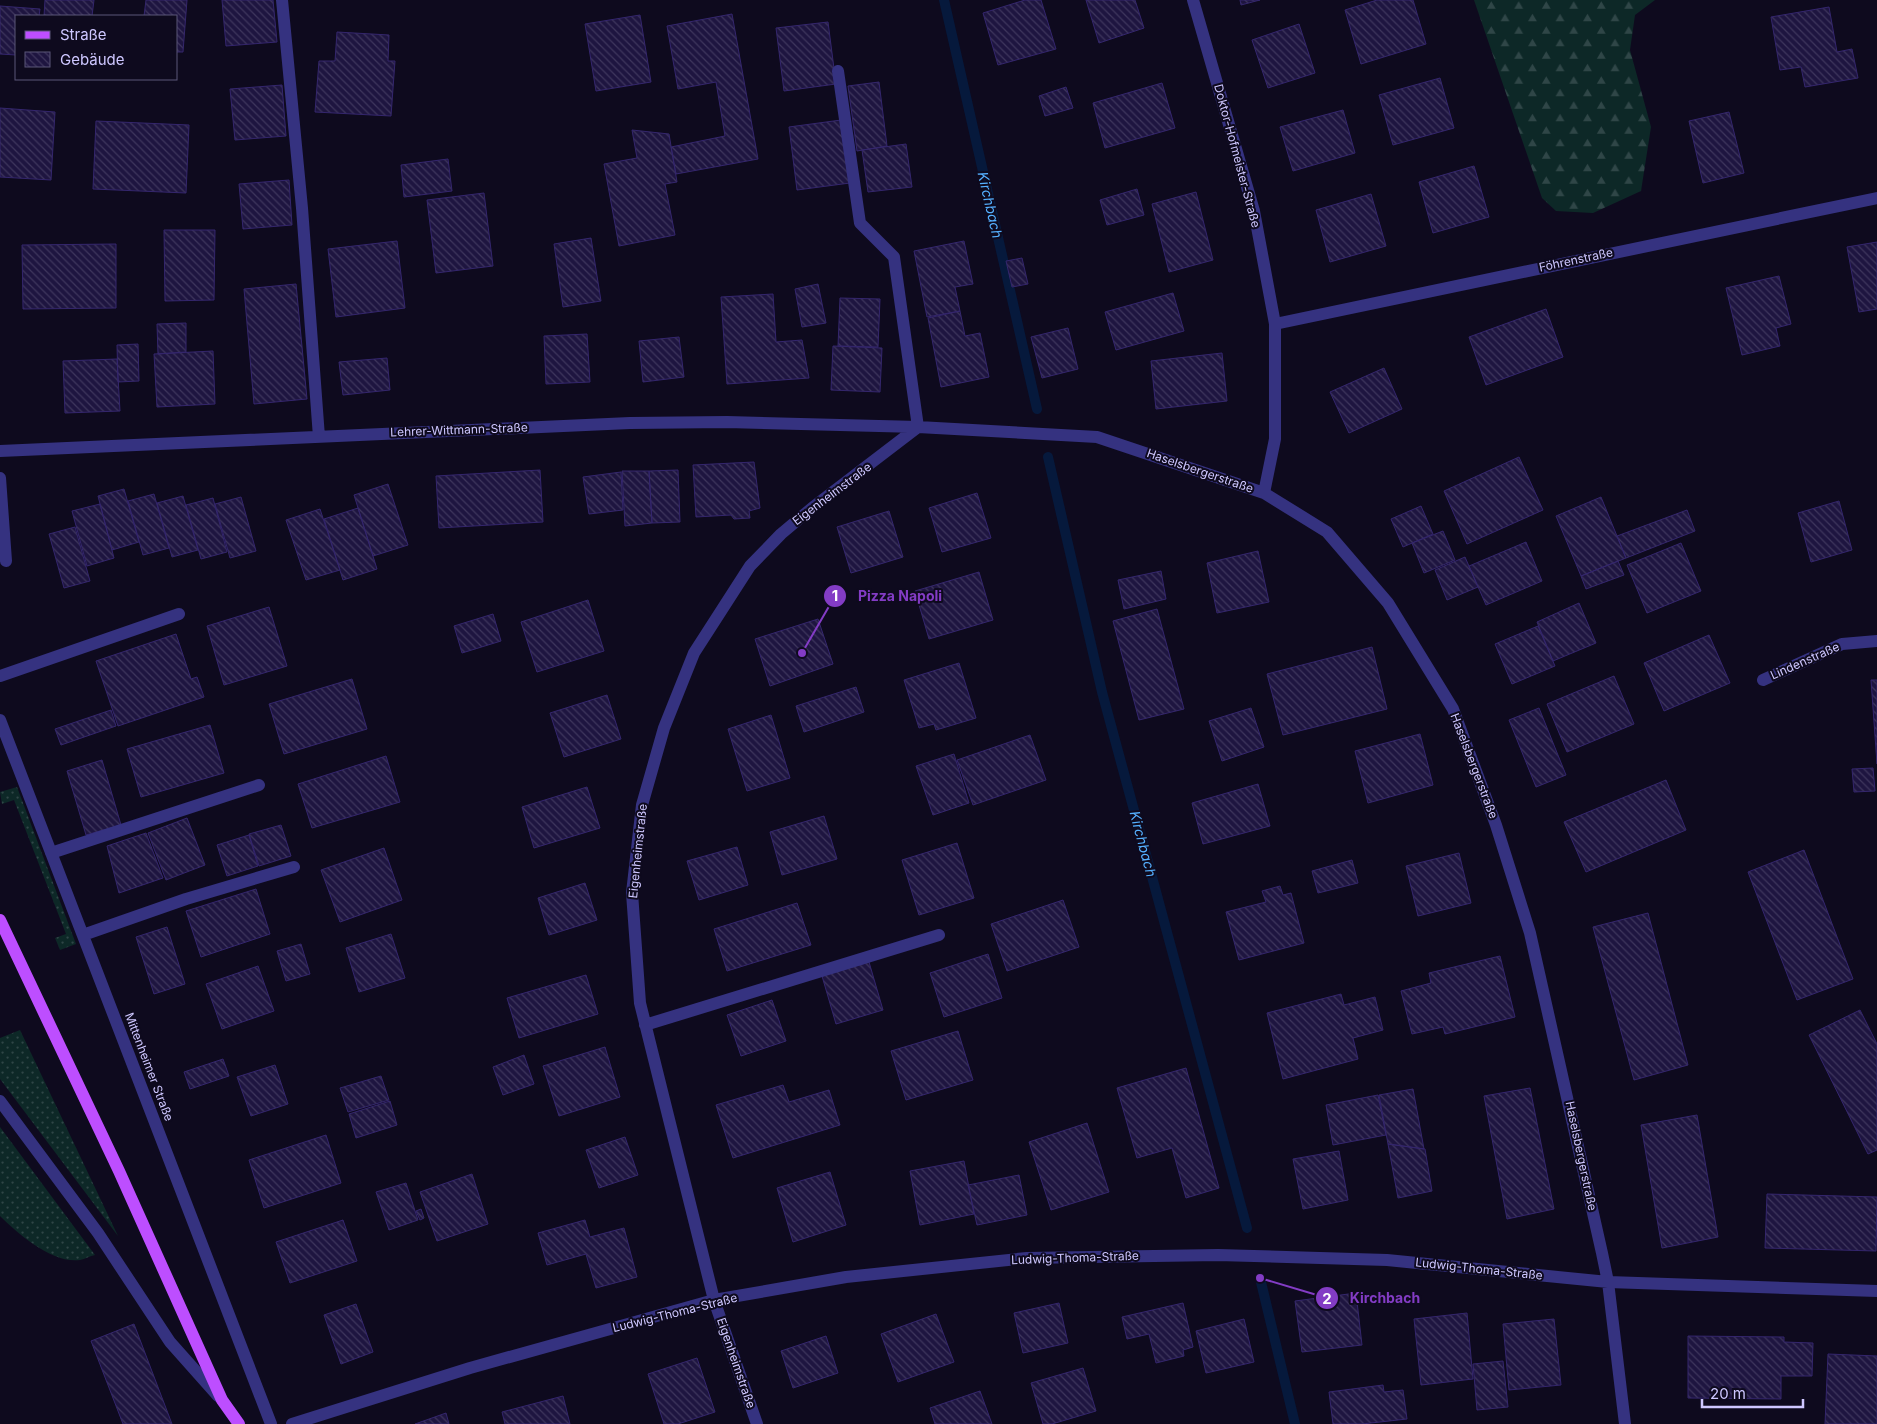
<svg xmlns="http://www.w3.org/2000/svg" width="1877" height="1424" viewBox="0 0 1877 1424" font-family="Inter,sans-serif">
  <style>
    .grass { fill: url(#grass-dots) }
    .forest { fill: url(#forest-firs) }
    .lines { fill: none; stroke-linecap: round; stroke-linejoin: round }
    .stream { stroke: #06193c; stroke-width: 10 }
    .building { fill: url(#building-back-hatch); stroke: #34266d }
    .minor { stroke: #353280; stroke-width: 12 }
    .major { stroke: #bd4eff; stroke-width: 12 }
    .labels { text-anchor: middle; stroke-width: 4; stroke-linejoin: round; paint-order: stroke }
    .street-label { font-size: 12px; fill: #cec7ff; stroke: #0e0a1e }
    .water-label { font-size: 14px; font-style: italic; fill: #55b0ff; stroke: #0e0a1e }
    .leader { fill: none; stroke: #833cc5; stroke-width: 2 }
    .callout-dot { fill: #833cc5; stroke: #0e0a1e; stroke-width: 2 }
    .mark-label { font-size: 15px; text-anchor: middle; font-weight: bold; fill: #fff }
    .callout-label { font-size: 14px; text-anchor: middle; font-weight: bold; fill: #833cc5; stroke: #0e0a1e; stroke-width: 4; stroke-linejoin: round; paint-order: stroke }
  </style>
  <defs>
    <pattern id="grass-dots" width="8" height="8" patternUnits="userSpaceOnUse" patternTransform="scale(1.25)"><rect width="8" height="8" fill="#0d2827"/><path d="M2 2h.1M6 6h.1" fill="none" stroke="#2f4647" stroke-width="1.8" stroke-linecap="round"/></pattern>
    <pattern id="forest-firs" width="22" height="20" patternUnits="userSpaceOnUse" patternTransform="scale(1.25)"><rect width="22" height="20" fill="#0d2827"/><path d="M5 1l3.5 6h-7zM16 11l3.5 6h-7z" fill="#2f4647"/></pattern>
    <pattern id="building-back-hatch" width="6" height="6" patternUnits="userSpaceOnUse" patternTransform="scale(1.25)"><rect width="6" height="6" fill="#1e1540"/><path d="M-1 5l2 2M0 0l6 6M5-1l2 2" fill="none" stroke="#3e365d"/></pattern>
  </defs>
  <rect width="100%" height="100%" fill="#0e0a1e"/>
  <path class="grass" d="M 17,787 L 76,944 L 60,950 L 55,938 L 66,934 L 14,800 L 2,804 L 0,792 Z
    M 20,1030 L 118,1236 L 0,1079 L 0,1038 Z
    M 0,1127 L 95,1255 C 90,1256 85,1259 80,1260 C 53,1264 18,1234 0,1216 Z"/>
  <path class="forest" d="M 1474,0 L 1655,0 L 1635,15 L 1630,50 L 1651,127 L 1641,191 L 1593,213 L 1556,211 L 1542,198 Z"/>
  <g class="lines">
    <path class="stream" d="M 944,0 L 1037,409
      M 1048,457 L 1102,692 L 1247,1228
      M 1260,1278 L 1295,1424"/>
  </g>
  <path class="building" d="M 45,0 L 94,0 L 92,16 L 44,16 Z
    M 146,0 L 187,0 L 183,52 L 176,52 L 176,16 L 144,16 Z
    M 222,0 L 273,0 L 277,42 L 226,46 Z
    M 1025,0 L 1041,0 L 1056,49 L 998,65 L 983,13 Z
    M 1086,0 L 1135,0 L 1144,28 L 1099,43 Z
    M 1240,0 L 1260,0 L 1241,5 Z
    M 1377,0 L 1413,0 L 1426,44 L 1361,64 L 1345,10 Z
    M 0,6 L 40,9 L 39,16 L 16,16 L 16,55 L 0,54 Z
    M 1829,7 L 1837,52 L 1852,49 L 1858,78 L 1805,87 L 1801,67 L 1780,70 L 1771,17 Z
    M 732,14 L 758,159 L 676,174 L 671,147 L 725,136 L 716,82 L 678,89 L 667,26 Z
    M 640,15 L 651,82 L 596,91 L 585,24 Z
    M 828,22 L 836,84 L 784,91 L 776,28 Z
    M 1299,24 L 1315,73 L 1268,88 L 1252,40 Z
    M 337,32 L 389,35 L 388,61 L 395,61 L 391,116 L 315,112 L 319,61 L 335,61 Z
    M 1440,78 L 1454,128 L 1393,145 L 1379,95 Z
    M 879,82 L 887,146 L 857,151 L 848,86 Z
    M 1162,83 L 1175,128 L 1105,148 L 1093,103 Z
    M 282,85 L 286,136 L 235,140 L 230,89 Z
    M 1066,87 L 1073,108 L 1045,116 L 1039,96 Z
    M 0,108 L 55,112 L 51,180 L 0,177 Z
    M 1343,110 L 1355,153 L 1293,171 L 1280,127 Z
    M 1729,112 L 1744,173 L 1703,183 L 1689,121 Z
    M 841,120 L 850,183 L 797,190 L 789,127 Z
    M 96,121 L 189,125 L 186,193 L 93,189 Z
    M 632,130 L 669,134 L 677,182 L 665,184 L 675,235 L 619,246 L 604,164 L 637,158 Z
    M 906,144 L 912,187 L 868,192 L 862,150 Z
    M 448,159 L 452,191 L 404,197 L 401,165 Z
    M 1474,166 L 1489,217 L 1433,233 L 1419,182 Z
    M 289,180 L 292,225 L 243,229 L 239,184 Z
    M 1137,189 L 1144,215 L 1107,225 L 1100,200 Z
    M 1196,192 L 1213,260 L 1169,272 L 1152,204 Z
    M 484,193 L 493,266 L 436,273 L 427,200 Z
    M 1371,194 L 1386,246 L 1330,262 L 1316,210 Z
    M 164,230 L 215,230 L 214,300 L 165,301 Z
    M 591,238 L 601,301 L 563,307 L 554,244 Z
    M 397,241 L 405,308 L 336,317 L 328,249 Z
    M 964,241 L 973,284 L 955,287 L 960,311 L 927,317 L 914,251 Z
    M 1877,242 L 1877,309 L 1859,312 L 1847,247 Z
    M 116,244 L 116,308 L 23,309 L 22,245 Z
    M 1022,258 L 1028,284 L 1012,287 L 1006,261 Z
    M 1779,276 L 1791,324 L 1776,328 L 1780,346 L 1742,355 L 1726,288 Z
    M 296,284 L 307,399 L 254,404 L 244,289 Z
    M 818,284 L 826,323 L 802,327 L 795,289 Z
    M 1173,293 L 1184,331 L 1116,350 L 1105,312 Z
    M 773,294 L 776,342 L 802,340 L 809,378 L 727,384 L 721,297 Z
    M 840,298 L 880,299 L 878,347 L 838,346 Z
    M 1546,309 L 1563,357 L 1486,385 L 1469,337 Z
    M 960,311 L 965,336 L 980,333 L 989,377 L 941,387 L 928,318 Z
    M 186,323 L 186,352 L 158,354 L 157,324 Z
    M 1068,328 L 1078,369 L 1042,378 L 1031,337 Z
    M 587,334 L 590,382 L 546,384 L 544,336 Z
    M 679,337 L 684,377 L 643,382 L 639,341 Z
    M 138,344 L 139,381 L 118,382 L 117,345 Z
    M 833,346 L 882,348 L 880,392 L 831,390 Z
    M 213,351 L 215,404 L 157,407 L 154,354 Z
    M 1222,353 L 1227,401 L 1156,409 L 1151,361 Z
    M 387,358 L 390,390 L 343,395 L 339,362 Z
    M 117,359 L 120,411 L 65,413 L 63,361 Z
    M 1384,368 L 1402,409 L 1349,433 L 1330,392 Z
    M 1519,457 L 1543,510 L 1467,544 L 1444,491 Z
    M 754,462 L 760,508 L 749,511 L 750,518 L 734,519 L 731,515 L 696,517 L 693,465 Z
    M 540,470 L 543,522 L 439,528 L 436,476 Z
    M 678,470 L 680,522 L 652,523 L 649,471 Z
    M 622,471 L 649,471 L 652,523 L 625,526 Z
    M 621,472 L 623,510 L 589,514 L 583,477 Z
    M 388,484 L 408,545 L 373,556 L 354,495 Z
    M 124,489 L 139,542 L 112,550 L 98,496 Z
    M 977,493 L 991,538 L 942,552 L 929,508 Z
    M 154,494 L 169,548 L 143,555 L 128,501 Z
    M 183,496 L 198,550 L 172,557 L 157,503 Z
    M 241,497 L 256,551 L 230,558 L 215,504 Z
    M 1601,497 L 1626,558 L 1581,576 L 1556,516 Z
    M 213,498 L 227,552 L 201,559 L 186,505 Z
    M 1839,501 L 1852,550 L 1811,562 L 1798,513 Z
    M 100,504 L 114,558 L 87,566 L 72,511 Z
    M 1421,506 L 1433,534 L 1403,547 L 1391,519 Z
    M 358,508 L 377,569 L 343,580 L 324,519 Z
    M 320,509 L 340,570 L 306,580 L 286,520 Z
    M 1687,510 L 1695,531 L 1626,558 L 1617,536 Z
    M 889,511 L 903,557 L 851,573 L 837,527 Z
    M 75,527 L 90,581 L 64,588 L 49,534 Z
    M 1443,531 L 1455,560 L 1424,573 L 1412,543 Z
    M 1526,542 L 1542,581 L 1486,605 L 1469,566 Z
    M 1681,543 L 1701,591 L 1647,613 L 1627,565 Z
    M 1258,551 L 1269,602 L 1217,613 L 1207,563 Z
    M 1465,557 L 1478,587 L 1447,600 L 1435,570 Z
    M 1618,561 L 1624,575 L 1586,589 L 1581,576 Z
    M 1161,571 L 1166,599 L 1124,609 L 1118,580 Z
    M 979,572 L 993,620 L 929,639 L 915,591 Z
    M 588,600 L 604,651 L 537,672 L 521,622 Z
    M 1579,603 L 1596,643 L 1553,661 L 1537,622 Z
    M 269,607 L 287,666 L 224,685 L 207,626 Z
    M 1157,609 L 1184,709 L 1139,720 L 1113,621 Z
    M 493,614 L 501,641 L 462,653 L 454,626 Z
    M 818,619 L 833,664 L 770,686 L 755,639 Z
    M 1538,626 L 1555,666 L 1512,684 L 1495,644 Z
    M 176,634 L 191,679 L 197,677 L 204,697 L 118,726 L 96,661 Z
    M 1709,635 L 1730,683 L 1664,711 L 1644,663 Z
    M 1372,647 L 1387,709 L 1283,735 L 1267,674 Z
    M 959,663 L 976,718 L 936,730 L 934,724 L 919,728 L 904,680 Z
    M 1614,676 L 1634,724 L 1567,752 L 1547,704 Z
    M 352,679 L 367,729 L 284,754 L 269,704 Z
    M 1871,680 L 1877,680 L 1877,764 Z
    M 856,687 L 864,712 L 804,732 L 796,706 Z
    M 607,695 L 621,739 L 564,757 L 550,713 Z
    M 1251,708 L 1264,747 L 1222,761 L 1209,721 Z
    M 1539,708 L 1566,775 L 1536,787 L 1509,720 Z
    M 111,710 L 116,726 L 61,745 L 55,729 Z
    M 771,715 L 790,778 L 747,791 L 728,729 Z
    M 210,725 L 224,773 L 141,797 L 127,749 Z
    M 1420,734 L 1433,785 L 1368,803 L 1355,751 Z
    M 1030,735 L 1046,780 L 973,805 L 957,760 Z
    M 954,754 L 969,803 L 933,815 L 916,766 Z
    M 386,756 L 400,802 L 312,828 L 298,784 Z
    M 102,760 L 121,825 L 86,835 L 67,771 Z
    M 1873,768 L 1875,791 L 1854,792 L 1852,769 Z
    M 1666,780 L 1686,830 L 1586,872 L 1564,822 Z
    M 1258,784 L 1270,826 L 1203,844 L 1192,803 Z
    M 587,787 L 600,828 L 534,848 L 522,807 Z
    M 824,816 L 837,859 L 782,875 L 770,832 Z
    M 187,818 L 205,865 L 166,880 L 148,833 Z
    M 281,825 L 291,856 L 259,866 L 249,834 Z
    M 146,833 L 163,878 L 119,893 L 107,846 Z
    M 249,835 L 258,866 L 227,876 L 217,845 Z
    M 957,843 L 974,898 L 919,915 L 902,860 Z
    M 737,847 L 748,885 L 699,900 L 687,861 Z
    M 384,848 L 402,900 L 340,922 L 321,870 Z
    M 1804,850 L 1853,979 L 1797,1000 L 1748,872 Z
    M 1459,853 L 1471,903 L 1418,916 L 1406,866 Z
    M 1352,860 L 1358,883 L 1318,893 L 1312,871 Z
    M 585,883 L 597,920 L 549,935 L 538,898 Z
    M 1280,886 L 1283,895 L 1291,893 L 1304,943 L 1239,960 L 1226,912 L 1266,902 L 1262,891 Z
    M 256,889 L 270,934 L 201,957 L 186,911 Z
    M 1063,900 L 1079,947 L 1007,971 L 991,924 Z
    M 797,903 L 811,945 L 727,971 L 714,929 Z
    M 1648,913 L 1688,1065 L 1634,1080 L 1593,927 Z
    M 167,927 L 185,984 L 154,994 L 136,937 Z
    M 391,934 L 405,978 L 359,992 L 346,948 Z
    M 301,944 L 310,974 L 286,981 L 277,951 Z
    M 988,954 L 1002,998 L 944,1017 L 930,973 Z
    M 1500,956 L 1515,1017 L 1445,1034 L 1443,1027 L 1412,1034 L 1401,991 L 1431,983 L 1429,973 Z
    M 869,962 L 883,1010 L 836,1024 L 822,976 Z
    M 258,966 L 274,1011 L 222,1029 L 206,984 Z
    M 586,975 L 598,1014 L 519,1038 L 507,998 Z
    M 1341,994 L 1344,1005 L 1375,997 L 1383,1030 L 1353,1038 L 1358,1059 L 1283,1079 L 1267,1013 Z
    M 772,1000 L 786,1041 L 741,1056 L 727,1015 Z
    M 1860,1010 L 1877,1044 L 1877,1150 L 1868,1154 L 1809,1035 Z
    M 958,1031 L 973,1080 L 906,1100 L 891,1051 Z
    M 605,1047 L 620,1097 L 559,1116 L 543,1066 Z
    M 524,1055 L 534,1084 L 503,1095 L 493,1067 Z
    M 223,1059 L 229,1076 L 190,1089 L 184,1072 Z
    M 275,1065 L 288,1104 L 251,1116 L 237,1077 Z
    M 1186,1068 L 1219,1188 L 1186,1198 L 1172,1148 L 1137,1158 L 1117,1088 Z
    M 381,1076 L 389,1100 L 348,1112 L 340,1088 Z
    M 783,1085 L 789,1102 L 829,1090 L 840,1125 L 733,1158 L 716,1105 Z
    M 1530,1088 L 1554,1209 L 1507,1219 L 1484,1096 Z
    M 1413,1089 L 1424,1149 L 1388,1144 L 1379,1095 Z
    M 1378,1095 L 1386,1135 L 1333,1145 L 1326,1105 Z
    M 390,1101 L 397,1125 L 356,1138 L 349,1114 Z
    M 1697,1115 L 1718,1237 L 1662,1248 L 1641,1125 Z
    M 1087,1123 L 1109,1192 L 1051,1210 L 1029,1142 Z
    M 326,1135 L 341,1183 L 264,1208 L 249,1160 Z
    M 625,1137 L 638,1175 L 599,1188 L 586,1150 Z
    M 1388,1144 L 1425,1149 L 1432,1191 L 1398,1198 Z
    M 1339,1151 L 1348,1200 L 1303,1209 L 1293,1159 Z
    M 964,1161 L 974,1214 L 920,1225 L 910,1171 Z
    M 830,1172 L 846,1225 L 793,1242 L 777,1188 Z
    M 472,1174 L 488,1224 L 437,1241 L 420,1192 Z
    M 1019,1175 L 1027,1215 L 977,1225 L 968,1185 Z
    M 406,1183 L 418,1220 L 389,1230 L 376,1192 Z
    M 1767,1194 L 1877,1197 L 1876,1251 L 1765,1248 Z
    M 421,1209 L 424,1218 L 420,1220 L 416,1211 Z
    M 343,1220 L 357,1261 L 290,1283 L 276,1242 Z
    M 585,1220 L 590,1237 L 624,1228 L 637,1277 L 596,1288 L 586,1254 L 547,1265 L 538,1233 Z
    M 1356,1293 L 1362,1345 L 1302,1352 L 1295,1301 Z
    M 1059,1303 L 1068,1343 L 1023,1353 L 1014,1313 Z
    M 1183,1303 L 1193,1347 L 1183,1350 L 1184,1356 L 1156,1363 L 1149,1334 L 1127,1339 L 1122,1317 Z
    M 356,1304 L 373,1352 L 341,1364 L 324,1315 Z
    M 1467,1313 L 1473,1379 L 1421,1385 L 1414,1319 Z
    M 936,1314 L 954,1362 L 898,1382 L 881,1334 Z
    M 1244,1319 L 1254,1362 L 1206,1373 L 1196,1331 Z
    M 1554,1319 L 1561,1385 L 1509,1390 L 1503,1324 Z
    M 134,1324 L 172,1424 L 123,1424 L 91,1341 Z
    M 826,1336 L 838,1373 L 793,1388 L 781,1351 Z
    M 1688,1336 L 1784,1337 L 1784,1342 L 1813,1343 L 1812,1376 L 1781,1376 L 1781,1399 L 1688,1398 Z
    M 1828,1354 L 1877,1356 L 1877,1424 L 1825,1424 Z
    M 697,1358 L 715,1412 L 678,1424 L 664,1424 L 648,1374 Z
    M 1503,1361 L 1508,1407 L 1477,1410 L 1473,1364 Z
    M 1083,1368 L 1096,1411 L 1052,1424 L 1043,1424 L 1031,1383 Z
    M 1383,1385 L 1384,1392 L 1403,1390 L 1407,1419 L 1362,1424 L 1333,1424 L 1329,1392 Z
    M 980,1391 L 992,1424 L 935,1424 L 930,1408 Z
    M 563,1396 L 570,1424 L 505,1424 L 502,1412 Z
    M 446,1413 L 449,1424 L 415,1424 Z"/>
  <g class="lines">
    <path class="minor" d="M 282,0 L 302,208 L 319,437
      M 1193,0 L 1254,211 L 1275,324 L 1275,439 L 1264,493
      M 838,71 L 860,223 L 894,257 L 918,427
      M 1275,324 L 1877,198
      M 0,451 L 630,423 L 727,422 L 918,427 L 1097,437 L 1264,493 L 1327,532 L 1388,603 L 1453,709 L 1496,825 L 1530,933 L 1602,1253 L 1608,1282 L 1625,1424
      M 0,478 L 6,561
      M 0,676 L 179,614
      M 1763,680 L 1842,644 L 1877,641
      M 0,720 L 271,1424
      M 51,853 L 259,785
      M 83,935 L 186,899 L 294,867
      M 645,1025 L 939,935
      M 0,1101 L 98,1233 L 170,1342 L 218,1396
      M 292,1424 L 470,1368 L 714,1300 L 846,1277 L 1027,1258 L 1218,1255 L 1387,1260 L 1608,1282 L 1877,1291
      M 757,1424 L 714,1300 L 640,1003 L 632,893 L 642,805 L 664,728 L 694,653 L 750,566 L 781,534 L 812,508 L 918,427"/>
    <path class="major" d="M 0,920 L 119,1171 L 222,1400 L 239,1424"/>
  </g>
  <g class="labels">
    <g class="street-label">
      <text transform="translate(1237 156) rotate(75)" y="4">Doktor-Hofmeister-Straße</text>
      <text transform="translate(1576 260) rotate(-12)" y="4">Föhrenstraße</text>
      <text transform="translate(459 430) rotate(-2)" y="4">Lehrer-Wittmann-Straße</text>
      <text transform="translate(1200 471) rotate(19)" y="4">Haselsbergerstraße</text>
      <text transform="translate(832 494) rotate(-37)" y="4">Eigenheimstraße</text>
      <text transform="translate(1805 661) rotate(-24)" y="4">Lindenstraße</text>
      <text transform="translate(1474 766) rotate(69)" y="4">Haselsbergerstraße</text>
      <text transform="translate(638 851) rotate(-84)" y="4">Eigenheimstraße</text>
      <text transform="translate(149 1067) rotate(69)" y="4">Mittenheimer Straße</text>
      <text transform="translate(1581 1156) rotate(78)" y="4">Haselsbergerstraße</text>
      <text transform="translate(1075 1258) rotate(-2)" y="4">Ludwig-Thoma-Straße</text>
      <text transform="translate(1479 1269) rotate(6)" y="4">Ludwig-Thoma-Straße</text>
      <text transform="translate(675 1313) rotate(-14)" y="4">Ludwig-Thoma-Straße</text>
      <text transform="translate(736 1363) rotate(71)" y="4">Eigenheimstraße</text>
    </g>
    <g class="water-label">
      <text transform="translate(990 205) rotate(77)" y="5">Kirchbach</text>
      <text transform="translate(1143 844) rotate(75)" y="5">Kirchbach</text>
    </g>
  </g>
  <path class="leader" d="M802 653L835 596M1260 1278L1327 1298"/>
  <g class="callout-dot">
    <circle cx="802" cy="653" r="5"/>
    <circle cx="1260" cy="1278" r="5"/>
    <circle cx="835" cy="596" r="12"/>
    <circle cx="1327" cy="1298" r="12"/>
  </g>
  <g class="mark-label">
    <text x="835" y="601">1</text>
    <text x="1327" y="1304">2</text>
  </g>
  <g class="callout-label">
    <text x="900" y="601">Pizza Napoli</text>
    <text x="1385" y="1303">Kirchbach</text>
  </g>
  <rect x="15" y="15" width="162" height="65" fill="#0e0a1e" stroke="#5b5678"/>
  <rect x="25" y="31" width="25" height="8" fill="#bd4eff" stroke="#5b5678"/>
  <text x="60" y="40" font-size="15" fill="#cec7ff">Straße</text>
  <rect x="25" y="52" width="25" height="15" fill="url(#building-back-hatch)" stroke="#5b5678"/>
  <text x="60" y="65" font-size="15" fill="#cec7ff">Gebäude</text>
  <path d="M1702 1399v8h101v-8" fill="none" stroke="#cec7ff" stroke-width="2.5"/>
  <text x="1710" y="1399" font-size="15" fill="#cec7ff" stroke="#0e0a1e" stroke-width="4" paint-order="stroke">20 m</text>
</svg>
